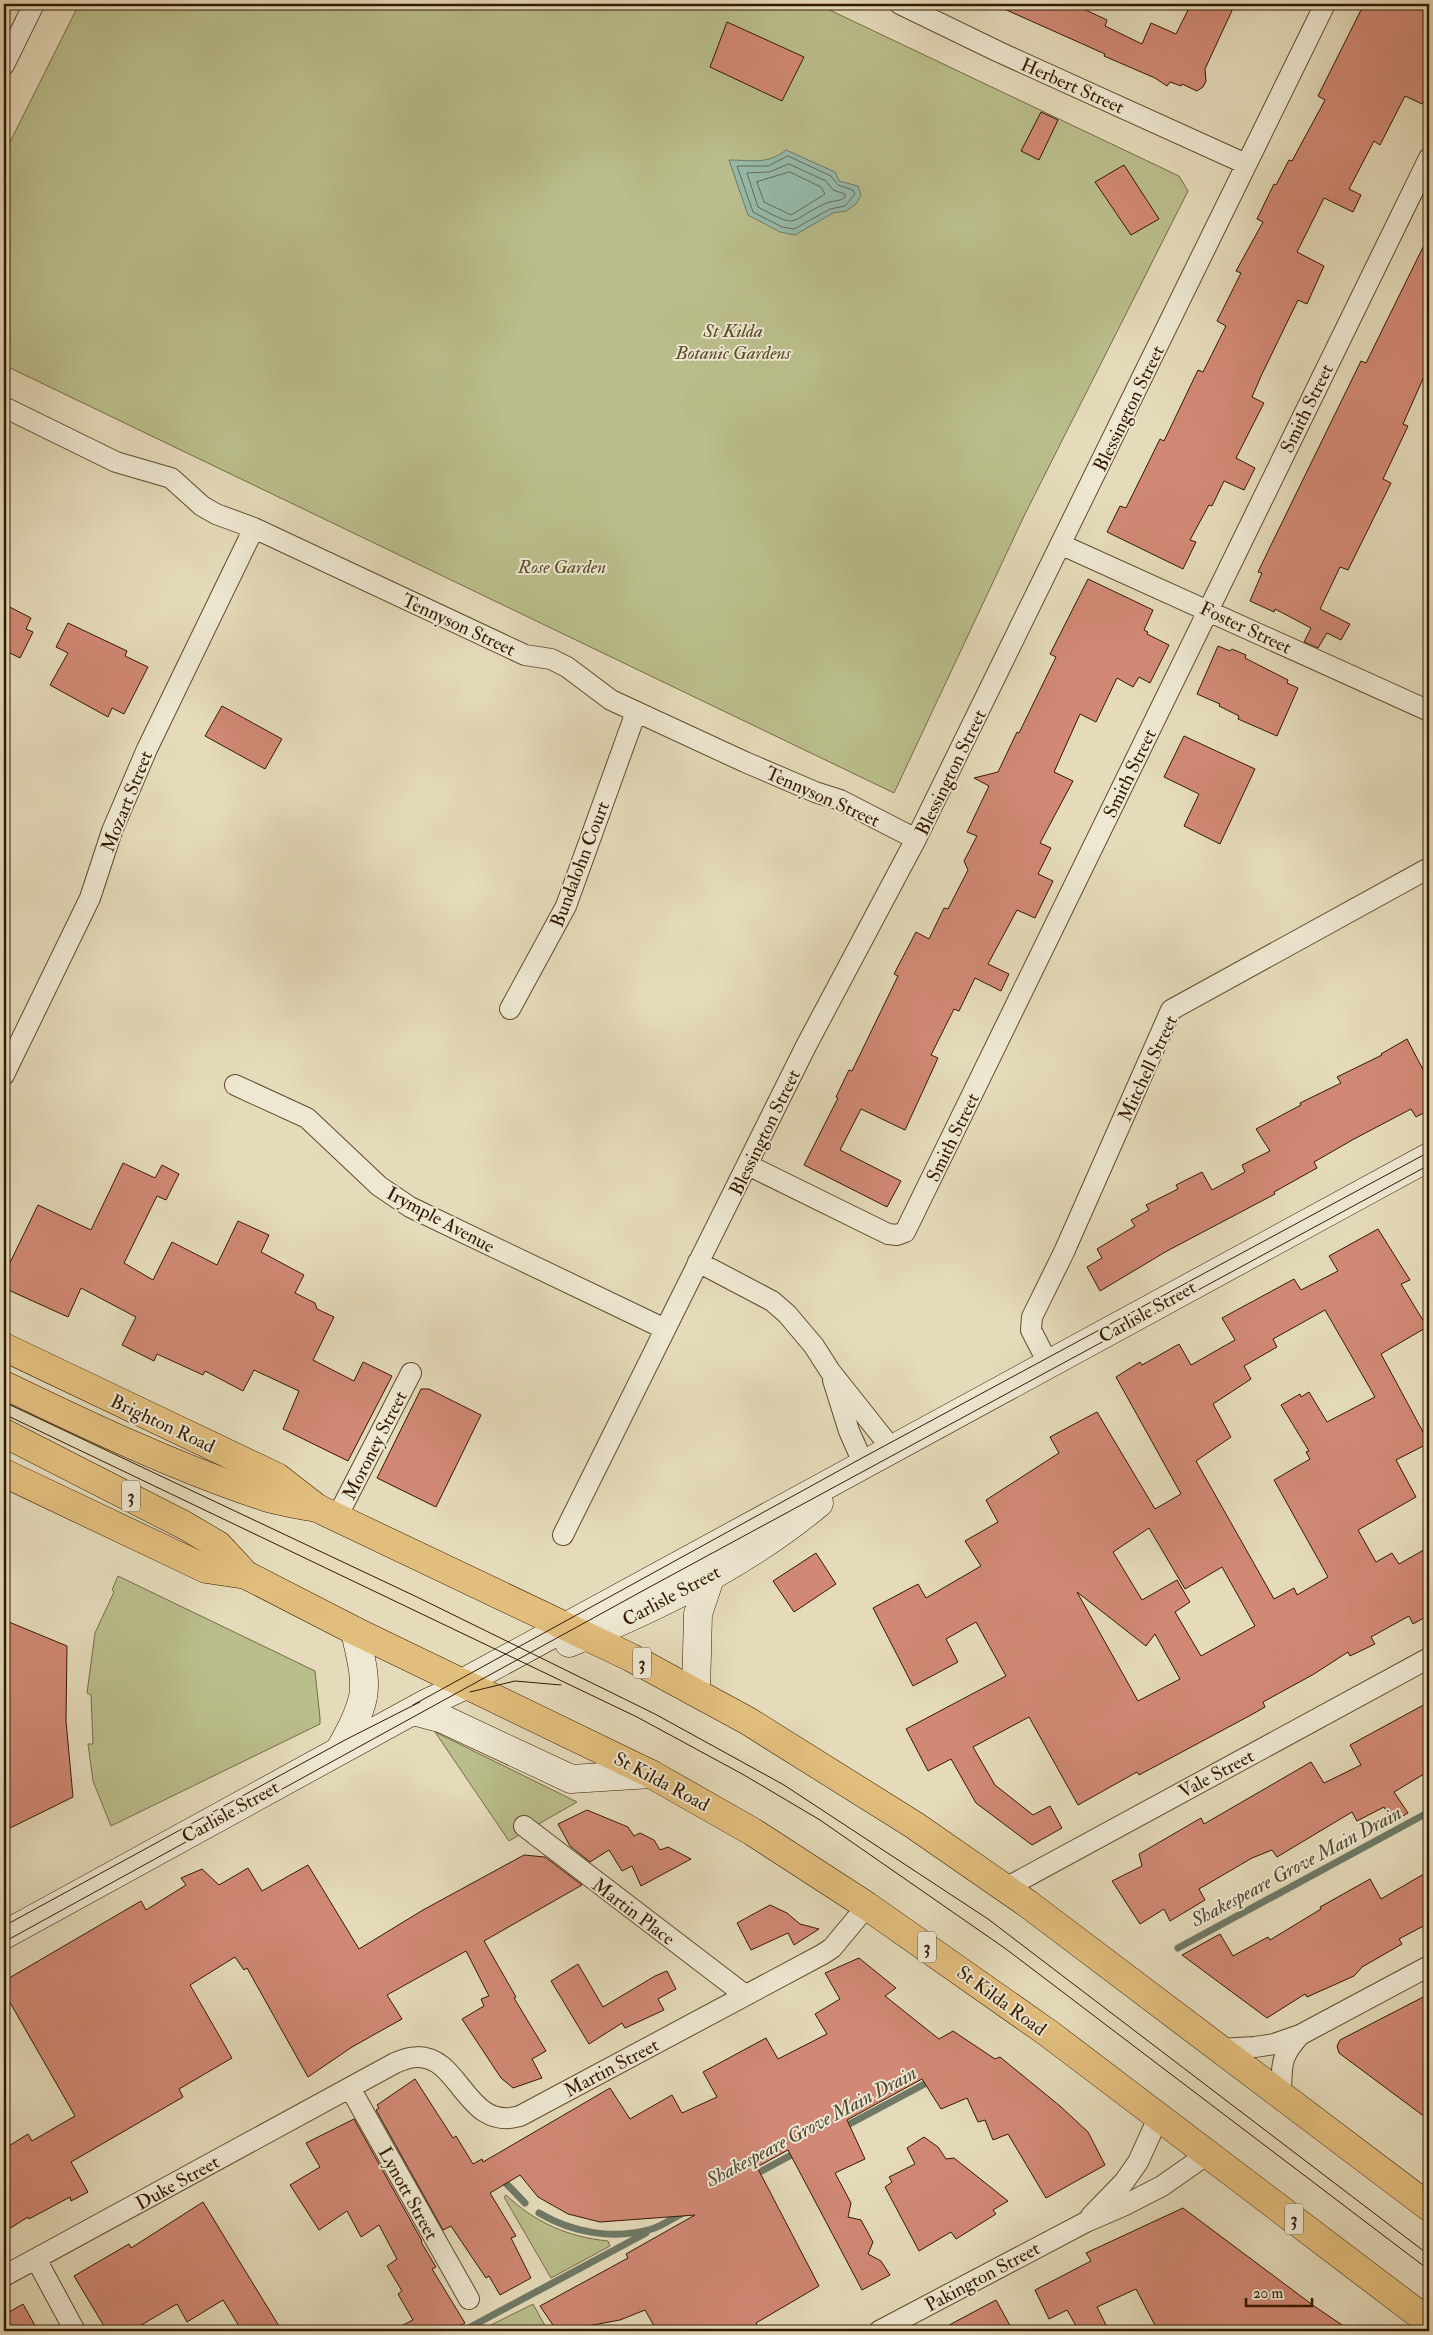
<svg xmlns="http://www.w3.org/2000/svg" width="1433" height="2335" viewBox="0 0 1433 2335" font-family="'IM FELL Double Pica',serif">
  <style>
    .green { fill: #babe8c; stroke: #776c46 }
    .water { fill: #96bbac; stroke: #6f7a67 }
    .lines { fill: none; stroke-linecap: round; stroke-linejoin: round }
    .shore { stroke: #656a56; stroke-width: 1 }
    .stream { stroke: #6f7a67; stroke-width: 7 }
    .building { fill: #d18975; stroke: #341900; fill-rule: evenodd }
    .minor-casing { stroke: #604a2e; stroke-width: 22 }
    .secondary-casing { stroke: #341900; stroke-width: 29 }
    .primary-casing { stroke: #341900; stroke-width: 29 }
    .trunk-casing { stroke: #341900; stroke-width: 29 }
    .minor { stroke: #eee8d2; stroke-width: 20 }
    .secondary { stroke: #eee8d2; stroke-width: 28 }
    .primary { stroke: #e2be7d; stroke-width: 28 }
    .trunk { stroke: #e2be7d; stroke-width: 28 }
    .tram { stroke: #341900; stroke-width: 1 }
    .labels { text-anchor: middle; stroke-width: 4; stroke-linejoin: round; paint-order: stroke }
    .shield { fill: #eee8d2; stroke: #6c573f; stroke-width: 1 }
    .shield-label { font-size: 18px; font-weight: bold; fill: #341900 }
    .street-label { font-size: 19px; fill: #341900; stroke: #eee8d2 }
    .park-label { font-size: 19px; font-style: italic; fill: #5c4b2a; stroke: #eee8d2 }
    .water-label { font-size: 20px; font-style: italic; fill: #514a34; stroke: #eee8d2 }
  </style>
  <rect width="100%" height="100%" fill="#e5dbba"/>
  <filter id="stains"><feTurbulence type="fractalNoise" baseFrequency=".004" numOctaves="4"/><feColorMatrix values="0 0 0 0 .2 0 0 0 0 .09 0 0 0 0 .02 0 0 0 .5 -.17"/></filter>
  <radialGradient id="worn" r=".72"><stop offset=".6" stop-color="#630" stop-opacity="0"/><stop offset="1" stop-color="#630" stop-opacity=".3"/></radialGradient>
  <path class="green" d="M 79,4 L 817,4 L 1179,176 L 1188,191 L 1025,514 L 894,793 L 4,365 L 4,154 Z
    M 118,1576 L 315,1671 L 320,1718 L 320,1724 L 111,1826 L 93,1781 L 88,1744 L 93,1744 L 91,1695 L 87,1693 L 95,1633 L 114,1592 L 112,1590 Z
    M 435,1732 L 577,1802 L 509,1841 Z
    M 506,2195 C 536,2223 568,2237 608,2241 L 610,2246 L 551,2278 L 504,2197 Z
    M 533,2304 L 548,2331 L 479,2331 Z"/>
  <path class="water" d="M 786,150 L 835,172 L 839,181 L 858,186 L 861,195 L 856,204 L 846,211 L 833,213 L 795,235 L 780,232 L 748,215 L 729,160 C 752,160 767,165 786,150 Z"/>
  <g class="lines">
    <path class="shore" d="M 788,156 L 831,176 L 838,185 L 853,190 L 855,194 L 845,206 L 830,209 L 794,229 L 782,227 L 753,212 L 737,166 L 768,166 Z
      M 789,164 L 826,181 L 833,190 L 845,194 L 845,197 C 840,202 834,200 827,203 C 787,220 802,231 758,207 L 747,173 L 769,172 Z
      M 790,172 L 821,187 L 825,194 L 791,215 L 764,202 L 757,182 Z"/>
    <path class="stream" d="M 1178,1948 L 1429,1812
      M 842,2128 L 932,2080
      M 752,2176 L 797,2152
      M 500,2177 L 525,2203
      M 539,2213 C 573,2233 613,2240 652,2229 C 662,2226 673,2218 683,2213
      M 463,2331 L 646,2233"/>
  </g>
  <path class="building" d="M 993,4 L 1073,4 L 1107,20 L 1105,26 L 1142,44 L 1151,23 L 1176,34 L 1191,4 L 1235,4 L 1205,69 L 1206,81 L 1203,87 L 1197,91 L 1182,84 L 1181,86 L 1170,82 L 1167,86 L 1155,78 L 1104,56 L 1105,54 Z
    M 1364,4 L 1410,4 L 1429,13 L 1429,89 L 1422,104 L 1405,96 L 1380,145 L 1374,141 L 1349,189 L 1361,195 L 1353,212 L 1324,198 L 1297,252 L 1324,266 L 1307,304 L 1298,300 L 1262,374 L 1252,397 L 1264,403 L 1236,458 L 1255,468 L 1244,490 L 1224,481 L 1212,506 L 1209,505 L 1190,540 L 1196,542 L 1183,569 L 1107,532 L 1120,506 L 1126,508 L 1160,439 L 1164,441 L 1198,370 L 1203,372 L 1226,326 L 1217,321 L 1241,273 L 1236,271 L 1263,222 L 1257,219 L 1274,184 L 1276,185 L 1289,160 L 1292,161 L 1325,100 L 1318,96 Z
    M 727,22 L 804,57 L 782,101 L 710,67 Z
    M 1041,112 L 1058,120 L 1039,160 L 1021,151 Z
    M 1124,165 L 1159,219 L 1131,235 L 1095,182 Z
    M 1429,235 L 1429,365 L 1403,424 L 1408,426 L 1383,479 L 1391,483 L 1348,570 L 1340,567 L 1320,609 L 1350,624 L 1341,640 L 1327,633 L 1318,648 L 1304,642 L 1311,628 L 1275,609 L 1274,612 L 1250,601 L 1262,573 L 1258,572 L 1272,543 L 1361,361 L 1366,363 Z
    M 1088,579 L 1153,610 L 1144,630 L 1148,632 L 1147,634 L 1169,645 L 1150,683 L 1139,677 L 1133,687 L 1117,678 L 1096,722 L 1080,714 L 1054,772 L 1073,781 L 1040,843 L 1051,848 L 1038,874 L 1053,881 L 1035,918 L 1017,910 L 988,964 L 1009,974 L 1001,991 L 975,978 L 959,1011 L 954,1009 L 931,1055 L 938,1058 L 905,1130 L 861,1109 L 840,1150 L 901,1181 L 887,1207 L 804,1165 L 838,1098 L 836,1097 L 849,1070 L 852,1071 L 898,976 L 894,974 L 916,932 L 929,939 L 944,908 L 948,909 L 968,870 L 964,861 L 977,836 L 967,832 L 989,786 L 974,778 L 998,772 L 1017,732 L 1019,733 L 1056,657 L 1050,654 Z
    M 4,604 L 31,618 L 26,629 L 33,632 L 20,658 L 4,650 Z
    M 68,623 L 127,651 L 125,656 L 148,667 L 124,714 L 112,708 L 108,717 L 50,685 L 68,653 L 56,647 Z
    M 1218,646 L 1230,651 L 1232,649 L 1246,655 L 1245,658 L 1288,680 L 1287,683 L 1298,688 L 1277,736 L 1238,719 L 1239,716 L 1219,706 L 1220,704 L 1197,694 Z
    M 222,706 L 282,739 L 265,769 L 205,736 Z
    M 1184,736 L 1255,769 L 1220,844 L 1184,826 L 1199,794 L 1164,777 Z
    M 1407,1039 L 1429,1081 L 1429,1110 L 1416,1117 L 1411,1109 L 1354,1139 L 1314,1162 L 1317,1168 L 1274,1192 L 1275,1194 L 1167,1251 L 1100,1291 L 1087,1267 L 1102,1258 L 1097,1249 L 1135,1226 L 1131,1220 L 1149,1210 L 1146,1205 L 1178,1189 L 1176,1185 L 1202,1172 L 1212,1190 L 1245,1172 L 1242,1165 L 1270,1151 L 1256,1129 L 1301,1105 L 1300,1103 L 1341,1083 L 1337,1077 L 1382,1055 L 1381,1054 Z
    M 123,1163 L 155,1178 L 162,1165 L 179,1174 L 166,1200 L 157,1196 L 124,1263 L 153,1280 L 172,1242 L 217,1265 L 238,1221 L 269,1235 L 261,1252 L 304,1275 L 295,1293 L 315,1303 L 317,1309 L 334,1317 L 313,1360 L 354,1381 L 363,1362 L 392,1376 L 348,1461 L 283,1429 L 299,1391 L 254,1370 L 243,1391 L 205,1371 L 203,1375 L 157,1354 L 154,1361 L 122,1345 L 136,1317 L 81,1288 L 68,1317 L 4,1288 L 4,1275 L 38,1205 L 91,1230 Z
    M 1378,1229 L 1410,1280 L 1401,1284 L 1427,1327 L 1381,1354 L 1429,1443 L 1396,1460 L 1416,1497 L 1358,1530 L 1376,1562 L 1392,1553 L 1399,1564 L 1429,1547 L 1429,1615 L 1413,1624 L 1409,1616 L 1371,1637 L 1375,1644 L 1350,1656 L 1348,1652 L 1314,1674 L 1263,1702 L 1265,1707 L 1251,1715 L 1139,1775 L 1137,1772 L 1078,1805 L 1029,1717 L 973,1747 L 995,1785 L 1033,1815 L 1050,1806 L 1062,1828 L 1032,1845 L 976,1803 L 951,1759 L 928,1771 L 906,1729 L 1006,1676 L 976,1622 L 946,1639 L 958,1662 L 913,1686 L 873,1608 L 918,1584 L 926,1598 L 981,1566 L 965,1541 L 998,1522 L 986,1500 L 1059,1453 L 1050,1437 L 1097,1412 L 1155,1509 L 1181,1494 L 1116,1377 L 1140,1362 L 1142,1365 L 1179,1344 L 1191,1365 L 1235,1340 L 1222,1318 L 1294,1279 L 1301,1290 L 1338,1271 L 1329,1256 ZM 1325,1310 L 1375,1397 L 1327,1422 L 1309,1392 L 1301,1397 L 1300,1394 L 1281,1405 L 1309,1451 L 1306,1452 L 1310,1459 L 1274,1480 L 1328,1577 L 1297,1595 L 1294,1588 L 1274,1599 L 1196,1461 L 1231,1437 L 1213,1404 L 1251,1379 L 1244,1366 L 1277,1347 L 1273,1339 ZM 1149,1528 L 1185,1589 L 1222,1567 L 1255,1626 L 1201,1656 L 1175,1612 L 1190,1602 L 1177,1580 L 1142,1600 L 1113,1552 ZM 1077,1592 L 1146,1646 L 1155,1634 L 1180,1679 L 1138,1701 Z
    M 421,1389 L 429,1389 L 481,1415 L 436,1507 L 377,1478 Z
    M 816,1553 L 836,1584 L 794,1612 L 773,1581 Z
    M 4,1620 L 67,1646 L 66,1721 L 73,1797 L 4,1831 Z
    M 1429,1702 L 1429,1771 L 1394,1792 L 1408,1813 L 1392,1822 L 1384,1807 L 1357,1821 L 1352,1812 L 1277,1857 L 1272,1850 L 1252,1858 L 1199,1889 L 1205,1900 L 1170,1921 L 1164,1909 L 1140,1924 L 1112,1881 L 1142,1866 L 1139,1854 L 1201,1818 L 1204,1824 L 1311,1762 L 1324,1783 L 1361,1765 L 1350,1745 Z
    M 587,1810 L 628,1827 L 634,1836 L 640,1833 L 654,1840 L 660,1850 L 668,1847 L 691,1859 L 641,1886 L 632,1866 L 622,1871 L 609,1850 L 590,1862 L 570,1846 L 558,1824 Z
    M 524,1855 L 545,1857 L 582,1885 L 484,1941 L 516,1997 L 514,1998 L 546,2051 L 532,2059 L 542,2078 L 513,2088 L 501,2078 L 462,2019 L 484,2006 L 481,1999 L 489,1996 L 466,1951 L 387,1995 L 402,2019 L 352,2047 L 308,2077 L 247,1968 L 244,1970 L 235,1957 L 190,1985 L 232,2058 L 179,2089 L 183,2097 L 71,2162 L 88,2192 L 71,2201 L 70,2197 L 29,2219 L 28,2217 L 4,2232 L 4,2149 L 28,2134 L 32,2141 L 75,2116 L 4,1992 L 4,1981 L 141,1901 L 146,1910 L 186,1885 L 181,1878 L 202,1869 L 219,1885 L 248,1868 L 262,1891 L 308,1865 L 359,1949 L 423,1910 Z
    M 1429,1871 L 1429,1923 L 1399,1939 L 1402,1944 L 1362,1967 L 1354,1976 L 1307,1997 L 1305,1994 L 1267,2018 L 1182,1955 L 1220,1934 L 1233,1956 L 1268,1937 L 1270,1940 L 1321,1909 L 1320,1907 L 1370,1879 L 1381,1899 Z
    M 770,1905 L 787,1913 L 800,1924 L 819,1929 L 794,1945 L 788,1933 L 751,1950 L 737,1923 Z
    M 859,1958 L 896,1988 L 885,1996 L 939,2039 L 953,2031 L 995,2059 L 1000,2057 L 1060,2106 L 1088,2132 L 1105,2165 L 1046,2198 L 1008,2134 L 993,2140 L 985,2120 L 978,2122 L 967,2098 L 941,2109 L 922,2079 L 847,2120 L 865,2159 L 835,2173 L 851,2203 L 848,2217 L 861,2220 L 873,2242 L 868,2254 L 881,2261 L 890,2275 L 862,2290 L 788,2150 L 757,2167 L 819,2286 L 756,2323 L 761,2331 L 657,2331 L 645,2310 L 620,2320 L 582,2327 L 585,2331 L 557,2331 L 540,2306 L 628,2258 L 626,2254 L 695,2215 L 600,2222 L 568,2214 L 538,2197 L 520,2175 L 490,2193 L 516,2236 L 511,2238 L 531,2278 L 500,2295 L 489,2276 L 486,2278 L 451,2226 L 443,2230 L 376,2110 L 379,2108 L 377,2105 L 415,2079 L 453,2138 L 456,2136 L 473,2164 L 482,2159 L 483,2162 L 610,2088 L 630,2119 L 672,2095 L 682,2113 L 717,2097 L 703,2072 L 766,2038 L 778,2059 L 827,2034 L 815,2014 L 840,1999 L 825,1973 Z
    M 578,1964 L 603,2007 L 655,1976 L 667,1971 L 676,1989 L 658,1999 L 664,2010 L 625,2028 L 622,2023 L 589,2044 L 551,1981 Z
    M 1429,1994 L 1429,2120 L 1339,2053 L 1337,2046 L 1340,2040 Z
    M 354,2119 L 422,2241 L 421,2242 L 436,2267 L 432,2269 L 465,2323 L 450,2331 L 391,2331 L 413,2320 L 398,2294 L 402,2291 L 387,2266 L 397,2259 L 379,2225 L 361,2237 L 347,2211 L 319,2230 L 290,2185 L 320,2167 L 306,2143 Z
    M 924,2137 L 938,2147 L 946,2159 L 954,2158 L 1008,2201 L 993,2210 L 996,2214 L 956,2239 L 951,2232 L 919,2251 L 885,2187 L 892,2182 L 889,2177 L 915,2164 L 907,2148 Z
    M 203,2202 L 282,2331 L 242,2331 L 223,2300 L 187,2322 L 177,2304 L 131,2331 L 107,2331 L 74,2276 L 129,2244 L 131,2248 Z
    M 1183,2208 L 1314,2306 L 1351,2331 L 1158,2331 L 1136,2289 L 1097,2307 L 1109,2331 L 1079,2331 L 1067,2310 L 1049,2319 L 1035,2290 L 1091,2261 L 1086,2253 Z
    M 996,2300 L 1013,2331 L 938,2331 Z
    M 23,2304 L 38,2331 L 4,2331 L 4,2315 Z"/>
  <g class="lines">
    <defs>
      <path id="minor" d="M 900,4 L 999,52 L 1246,164
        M 4,65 L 34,4
        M 4,407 L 116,462 L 171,478 L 202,506 L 216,514 L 254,528 L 525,655 L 551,659 L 567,667 L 611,700 L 745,762 L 815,792 L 840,800 L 916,839
        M 1062,545 L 1429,711
        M 510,1009 L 566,906 L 636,712
        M 4,1075 L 90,898 L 112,831 L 147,749 L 254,528
        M 235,1085 L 307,1118 L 379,1186 L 410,1207 L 665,1329
        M 748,1165 L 888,1234 L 897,1235 L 905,1232 L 1429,158
        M 698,1262 L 772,1301 L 787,1314 L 814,1346 L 830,1371 L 892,1449
        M 1049,1365 L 1031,1330 L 1032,1317 L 1064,1252 L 1171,1010 L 1429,868
        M 833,1380 L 849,1431 L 864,1465
        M 337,1517 L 411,1373
        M 563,1535 L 806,1046 L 916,839 L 1325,4
        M 524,1826 L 745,1995
        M 1004,1889 L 1429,1658
        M 1219,2049 L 1255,2047 L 1274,2044 L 1300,2035 L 1429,1966
        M 350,2088 L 469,2299
        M 1281,2096 C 1282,2066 1279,2058 1300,2035
        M 1091,2216 L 1124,2182 L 1138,2162 L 1159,2116
        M 36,2259 L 75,2331
        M 4,2276 L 395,2063 C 402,2060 409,2057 417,2057 C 461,2056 466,2132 520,2116 L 823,1954 L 832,1948 L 867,1906
        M 879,2331 L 1086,2222 L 1123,2206 L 1162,2186 L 1209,2153"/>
      <path id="secondary" d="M 569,1643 C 657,1608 746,1564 819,1503
        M 457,1689 L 466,1681 L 1429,1157
        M 696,1692 L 698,1614 L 711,1575
        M 413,1711 L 443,1719 L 571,1779 L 651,1774
        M 339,1751 C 348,1735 359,1716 363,1697 C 367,1676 359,1652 355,1631
        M 4,1935 L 425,1704 L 474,1681"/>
      <path id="primary" d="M 4,1347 L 277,1477 L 317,1508
        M 4,1473 L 206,1569 L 246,1575"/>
      <path id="trunk" d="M 4,1385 C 89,1426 175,1467 265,1497 C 282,1502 300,1505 317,1508 L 630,1657 L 748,1721 L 914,1825 L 1028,1904 L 1429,2207
        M 4,1433 L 184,1525 L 218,1545 L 246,1575 L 355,1631 L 651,1774 L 753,1832 L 867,1906 L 1048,2033 L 1429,2322"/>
    </defs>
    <use href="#minor" class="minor-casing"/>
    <use href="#secondary" class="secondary-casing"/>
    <use href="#primary" class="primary-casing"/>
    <use href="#trunk" class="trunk-casing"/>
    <use href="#minor" class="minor"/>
    <use href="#secondary" class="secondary"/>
    <use href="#primary" class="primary"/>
    <use href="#trunk" class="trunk"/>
    <path class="tram" d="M 4,1402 L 417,1597 L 655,1714 L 784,1785 L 988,1919 L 1429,2255
      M 4,1414 L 637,1717 L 744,1775 L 820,1820 L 1006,1949 L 1429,2270
      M 470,1692 L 515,1681 L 561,1685
      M 413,1705 L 862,1458 L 1429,1152
      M 4,1926 L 345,1740 L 420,1702
      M 4,1942 L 646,1589 L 1429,1165"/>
  </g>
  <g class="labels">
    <g class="shield">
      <rect x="122" y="1480.5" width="18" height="31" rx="4"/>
      <rect x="633" y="1647.5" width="18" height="31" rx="4"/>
      <rect x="918" y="1931.5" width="18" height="31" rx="4"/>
      <rect x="1285" y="2203.5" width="18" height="31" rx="4"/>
    </g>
    <g class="shield-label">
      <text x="131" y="1502">3</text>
      <text x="642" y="1669">3</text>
      <text x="927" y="1953">3</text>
      <text x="1294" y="2225">3</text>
    </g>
    <g class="street-label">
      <text transform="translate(1073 85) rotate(24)" y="7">Herbert Street</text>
      <text transform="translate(1128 408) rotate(-64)" y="7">Blessington Street</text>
      <text transform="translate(1306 408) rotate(-64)" y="7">Smith Street</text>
      <text transform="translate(459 624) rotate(25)" y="7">Tennyson Street</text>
      <text transform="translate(1246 627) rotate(25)" y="7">Foster Street</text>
      <text transform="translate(950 772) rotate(-64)" y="7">Blessington Street</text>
      <text transform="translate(1129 773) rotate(-64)" y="7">Smith Street</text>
      <text transform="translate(823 796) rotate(24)" y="7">Tennyson Street</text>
      <text transform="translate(126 801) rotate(-68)" y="7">Mozart Street</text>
      <text transform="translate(579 864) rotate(-69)" y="7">Bundalohn Court</text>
      <text transform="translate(1147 1068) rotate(-65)" y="7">Mitchell Street</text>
      <text transform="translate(764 1132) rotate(-64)" y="7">Blessington Street</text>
      <text transform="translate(952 1137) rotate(-64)" y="7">Smith Street</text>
      <text transform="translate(441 1219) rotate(28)" y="7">Irymple Avenue</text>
      <text transform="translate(1147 1311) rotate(-29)" y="7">Carlisle Street</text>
      <text transform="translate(163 1423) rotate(25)" y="7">Brighton Road</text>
      <text transform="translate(374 1445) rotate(-63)" y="7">Moroney Street</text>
      <text transform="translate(671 1595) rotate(-28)" y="7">Carlisle Street</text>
      <text transform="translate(1216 1773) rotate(-28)" y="7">Vale Street</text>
      <text transform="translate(662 1781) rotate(28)" y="7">St Kilda Road</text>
      <text transform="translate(230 1811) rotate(-29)" y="7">Carlisle Street</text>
      <text transform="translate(634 1911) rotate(37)" y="7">Martin Place</text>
      <text transform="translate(1002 2000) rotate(36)" y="7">St Kilda Road</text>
      <text transform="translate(611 2067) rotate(-28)" y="7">Martin Street</text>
      <text transform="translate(177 2182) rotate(-29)" y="7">Duke Street</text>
      <text transform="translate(409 2193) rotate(61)" y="7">Lynott Street</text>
      <text transform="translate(982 2276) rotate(-28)" y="7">Pakington Street</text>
    </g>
    <g class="park-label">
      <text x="733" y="337">St Kilda<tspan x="733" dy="22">Botanic Gardens</tspan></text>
      <text x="562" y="573">Rose Garden</text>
    </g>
    <g class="water-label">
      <text transform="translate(1296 1866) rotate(-28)" y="7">Shakespeare Grove Main Drain</text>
      <text transform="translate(811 2126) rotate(-28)" y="7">Shakespeare Grove Main Drain</text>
    </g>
  </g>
  <rect width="1433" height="2335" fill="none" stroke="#e5dbba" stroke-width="20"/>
  <rect x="5" y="5" width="1423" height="2325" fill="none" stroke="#341900" stroke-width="2.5"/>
  <rect x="10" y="10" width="1413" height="2315" fill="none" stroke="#341900"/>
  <path d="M1246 2298v8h66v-8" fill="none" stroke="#341900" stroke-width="2.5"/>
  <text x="1253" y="2298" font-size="15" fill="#341900" stroke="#eee8d2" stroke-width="4" paint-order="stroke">20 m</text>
  <rect width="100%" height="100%" filter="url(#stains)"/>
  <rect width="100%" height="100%" fill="url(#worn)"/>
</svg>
